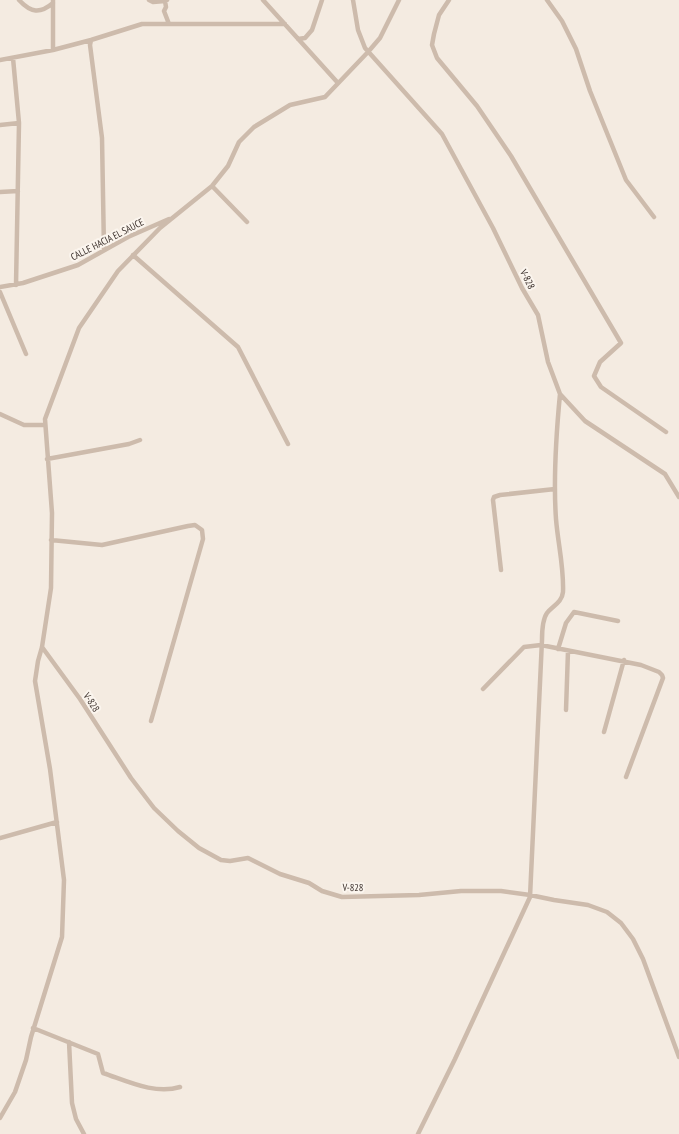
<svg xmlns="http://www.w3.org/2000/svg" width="679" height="1134" viewBox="0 0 679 1134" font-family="'PT Sans Narrow',sans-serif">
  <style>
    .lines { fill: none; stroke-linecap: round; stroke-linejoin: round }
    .minor { stroke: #cdbbac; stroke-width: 4.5 }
    .labels { text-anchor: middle; stroke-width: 4; stroke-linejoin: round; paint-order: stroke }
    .street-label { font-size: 10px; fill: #3b302b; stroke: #fbf5ee }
  </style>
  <rect width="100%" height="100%" fill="#f4ebe1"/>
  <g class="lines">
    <path class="minor" d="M 19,0 C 31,13 40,14 53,3
      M 149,0 L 153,2 L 165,1
      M 167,0 L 165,1 L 166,7 L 164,11 L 169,24
      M 263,0 L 338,83
      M 353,0 L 358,30 L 365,48 L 442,134 L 493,228 L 522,288 L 538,315 L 548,362 L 560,394 L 585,421 L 665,474 L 679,497
      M 449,0 L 439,15 L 434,34 L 432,45 L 437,58 L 477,106 L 511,156 L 621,343 L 600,362 L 594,376 L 601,387 L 666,432
      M 547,0 L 562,21 L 576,49 L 590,91 L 626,180 L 654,217
      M 298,39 L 305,38 L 312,30 L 322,0
      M 91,40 L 90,45 L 102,138 L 104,250
      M 53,50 L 53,0
      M 13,58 L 19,123 L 16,285
      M 0,60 L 53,50 L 91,40 L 142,24 L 285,24
      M 0,125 L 19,123
      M 212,186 L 247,222
      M 0,192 L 18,191
      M 133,255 L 238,347 L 288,444
      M 0,287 L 23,283 L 78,265 L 128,237 L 169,219
      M 0,292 L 26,354
      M 0,414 L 24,425 L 45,425
      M 47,459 L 129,444 L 140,440
      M 51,540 L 102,545 L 188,526 L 195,525 L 202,530 L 203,539 L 151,721
      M 501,570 L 493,500 L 494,497 L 500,495 L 555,489
      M 42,647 L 80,699 L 131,778 L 154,808 L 178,831 L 199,848 L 221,860 L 230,861 L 248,858 L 280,874 L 309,883 L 322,891 L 342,897 L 419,895 L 461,891 L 501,891 L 530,895 L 554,900 L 588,905 L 607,912 L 621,923 L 633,939 L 643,959 L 679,1057
      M 558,649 L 566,623 L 574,612 L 618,621
      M 483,689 L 524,647 L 541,645 L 641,665 L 659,672 L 662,675 L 663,678 L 626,777
      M 566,710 L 568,651
      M 604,732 L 624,660
      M 0,838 L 57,822
      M 33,1028 L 98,1054 L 103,1073 C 127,1081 155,1095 180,1087
      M 69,1042 L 72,1103 L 76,1119 L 84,1134
      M 0,1118 L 15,1092 L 26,1060 L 31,1037 L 62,937 L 64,880 L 50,769 L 35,681 L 38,661 L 42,647 L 51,588 L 52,513 L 45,419 L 79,328 L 118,271 L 160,228 L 212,186 L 228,166 L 239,142 L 254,127 L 290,105 L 325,97 L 368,52 L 380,38 L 399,0
      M 418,1134 L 455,1059 L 530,897 L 542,640 C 542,632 542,620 547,613 C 552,606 562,603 563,592 C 564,567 558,544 556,519 C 553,477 556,436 560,394"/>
  </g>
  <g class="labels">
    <g class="street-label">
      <text transform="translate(107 239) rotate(-27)" y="4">CALLE HACIA EL SAUCE</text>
      <text transform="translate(528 279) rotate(63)" y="4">V-828</text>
      <text transform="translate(92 702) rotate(57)" y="4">V-828</text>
      <text transform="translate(353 887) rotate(1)" y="4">V-828</text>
    </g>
  </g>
</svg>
